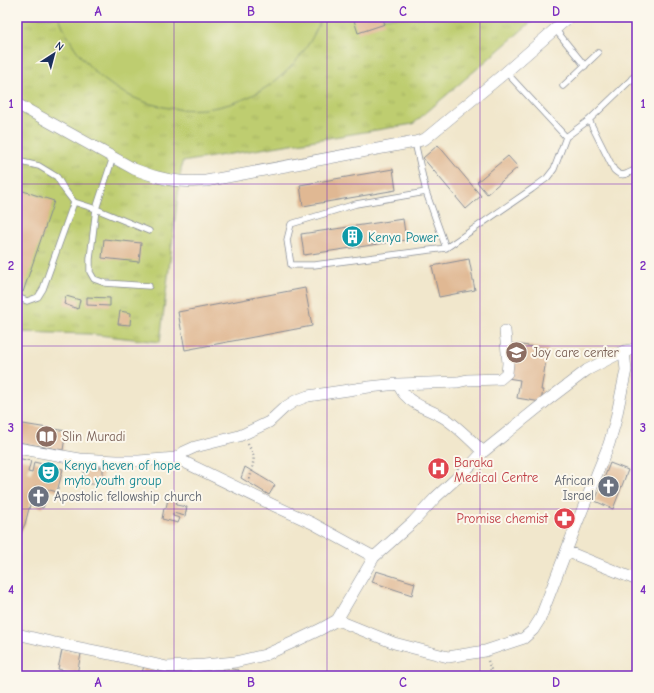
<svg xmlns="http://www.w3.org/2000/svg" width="654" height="693" viewBox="0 0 654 693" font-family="'Comic Neue',sans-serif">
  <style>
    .grass { fill: url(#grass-tufts); stroke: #6c7e66 }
    .pitch { fill: #becd6f; stroke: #6c7e66 }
    .building { fill: #e0b893 }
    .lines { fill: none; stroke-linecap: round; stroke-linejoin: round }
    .service-casing { stroke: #868b95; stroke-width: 7 }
    .minor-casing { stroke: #868b95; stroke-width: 12 }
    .path { stroke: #868b95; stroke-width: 2.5; stroke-dasharray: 1 3; stroke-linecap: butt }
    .service { stroke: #fff; stroke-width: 5.5 }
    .minor { stroke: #fff; stroke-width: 11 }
    .grid { fill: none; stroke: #7b2cbf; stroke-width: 1; stroke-opacity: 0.55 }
    .labels { text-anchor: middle; stroke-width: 4; stroke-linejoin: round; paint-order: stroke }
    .culture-label { font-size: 13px; fill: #0d838f; stroke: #fbf7ec; text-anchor: start }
    .education-label { font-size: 13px; fill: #785e54; stroke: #fbf7ec; text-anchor: start }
    .health-label { font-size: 13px; fill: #be3a42; stroke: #fbf7ec; text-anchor: start }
    .worship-label { font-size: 13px; fill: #5b616d; stroke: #fbf7ec; text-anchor: end }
    .neatline { fill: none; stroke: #7b2cbf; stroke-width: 1.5 }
    .grid-label { font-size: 13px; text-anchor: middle; font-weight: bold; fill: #7b2cbf }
  </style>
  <defs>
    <pattern id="grass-tufts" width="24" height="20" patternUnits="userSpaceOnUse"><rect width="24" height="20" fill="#becd6f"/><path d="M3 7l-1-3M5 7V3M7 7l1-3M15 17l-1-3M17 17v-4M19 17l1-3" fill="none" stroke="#a3b063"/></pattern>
  </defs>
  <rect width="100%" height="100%" fill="#fbf7ec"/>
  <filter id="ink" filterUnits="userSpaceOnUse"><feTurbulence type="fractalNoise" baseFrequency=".025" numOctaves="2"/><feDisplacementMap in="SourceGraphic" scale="8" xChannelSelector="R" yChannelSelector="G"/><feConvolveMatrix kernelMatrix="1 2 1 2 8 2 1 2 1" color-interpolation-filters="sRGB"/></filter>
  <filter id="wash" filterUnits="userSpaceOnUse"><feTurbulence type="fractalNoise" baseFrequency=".012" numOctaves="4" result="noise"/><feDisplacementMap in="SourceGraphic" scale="16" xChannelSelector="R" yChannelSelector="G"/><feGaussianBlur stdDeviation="0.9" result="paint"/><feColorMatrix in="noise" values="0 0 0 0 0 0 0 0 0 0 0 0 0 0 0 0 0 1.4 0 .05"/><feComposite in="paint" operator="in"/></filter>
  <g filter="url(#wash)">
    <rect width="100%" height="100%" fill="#f1e7cc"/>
    <path class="grass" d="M 17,17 L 537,17 L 413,124 L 182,162 L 160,342 L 89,334 L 17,332 Z"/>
    <path class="pitch" d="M 59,17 L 322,17 C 274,141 106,140 59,17 Z"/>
    <g id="blocks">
      <path class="building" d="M 353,17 L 382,17 L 385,24 L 358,33 Z
        M 438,145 L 481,196 L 466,209 L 423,158 Z
        M 508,156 L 518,167 L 487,194 L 477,182 Z
        M 393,169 L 396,190 L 303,206 L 300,185 Z
        M 17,189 L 54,201 L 23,292 L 17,290 Z
        M 403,219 L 406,240 L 304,255 L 301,234 Z
        M 104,239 L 141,243 L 139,262 L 102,258 Z
        M 469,259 L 475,290 L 439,297 L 432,266 Z
        M 305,288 L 312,326 L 185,350 L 178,312 Z
        M 66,296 L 80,300 L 78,309 L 64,304 Z
        M 87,297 L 110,298 L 110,306 L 87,305 Z
        M 120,311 L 131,313 L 130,325 L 118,324 Z
        M 509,343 L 548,349 L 541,390 L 543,390 L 541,402 L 517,398 L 520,380 L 507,378 Z
        M 17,423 L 66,431 L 63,450 L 17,442 Z
        M 17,458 L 31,461 L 28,472 L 32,473 L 34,462 L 63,469 L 57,492 L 35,486 L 25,524 L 17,540 Z
        M 610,463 L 628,470 L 613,509 L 595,501 Z
        M 84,467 L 103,467 L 103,484 L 84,484 Z
        M 245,467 L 275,485 L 269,495 L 241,478 Z
        M 37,490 L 48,494 L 43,508 L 32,504 Z
        M 168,499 L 177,500 L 176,505 L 187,507 L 185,516 L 173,513 L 173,516 L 180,518 L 178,523 L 162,519 L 164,508 L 166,508 Z
        M 376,571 L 415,583 L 412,595 L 372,582 Z
        M 62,650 L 81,654 L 77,674 L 58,669 Z
        M 144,666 L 177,676 L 141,676 Z
        M 224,668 L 239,670 L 238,676 L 223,676 Z"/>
    </g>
  </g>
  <g filter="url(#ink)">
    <use href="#blocks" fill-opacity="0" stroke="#868b95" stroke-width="1"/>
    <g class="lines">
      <defs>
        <path id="service" d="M 555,29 L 585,66
          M 632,78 L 637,85
          M 563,86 L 598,53
          M 589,120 L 614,170 C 623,179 627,173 637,169
          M 566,137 L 589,120 L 637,74
          M 415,142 L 426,192 L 446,248
          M 17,161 L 39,166 L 57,177 L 64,189 L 74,202 L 96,209 L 113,157
          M 426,192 L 356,204 L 291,224 L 287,240 L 291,265 L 314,265 L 446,248 L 532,189 L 547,178 L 554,169 L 566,137 L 506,72
          M 149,286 L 105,283 L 94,279 L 90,272 L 90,259 L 96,209 L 149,231
          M 17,297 L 27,301 L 38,297 L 43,289 L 74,202"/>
        <path id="minor" d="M 17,104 L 134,169 C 150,175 164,180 180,181 C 189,182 197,181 206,181 L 415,142 L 425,139 L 506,72 L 569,17
          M 398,384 C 400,388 402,392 405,395 C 415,407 433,410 446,419 C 459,428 471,440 483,452
          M 17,448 L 80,459 L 117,461 L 139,461 L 176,458 L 184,452 L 195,447 L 239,436 L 246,433 L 269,422 L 284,408 L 295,401 L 308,396 L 369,387 L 398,384 L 458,382 L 467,380 L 500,379 L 507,373 L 508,363 L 505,331
          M 176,458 L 275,506 L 312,523 L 374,557
          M 566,551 L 637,580
          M 337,620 L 394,643 L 448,657 L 485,651 L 524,638 L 533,630 L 540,619 L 577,523 L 609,444 L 615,423 L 626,370 L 624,351
          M 17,634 L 55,643 L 110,654 L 167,667 L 204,665 L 235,662 L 265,655 L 296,641 L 321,629 L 337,620 L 374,557 L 413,522 L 436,497 L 471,465 L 483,452 L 545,402 L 587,370 L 624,351 L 637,349"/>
      </defs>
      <use href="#service" class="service-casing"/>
      <use href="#minor" class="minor-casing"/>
      <path class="path" d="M 248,444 L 254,456 L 252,471 L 249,481
        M 488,661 L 493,676"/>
      <use href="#service" class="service"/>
      <use href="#minor" class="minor"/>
    </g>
  </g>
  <path class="grid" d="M 174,17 L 174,676M 327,17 L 327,676M 480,17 L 480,676M 17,184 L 637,184M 17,346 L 637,346M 17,509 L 637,509"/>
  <defs>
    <symbol id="building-disc" viewBox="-11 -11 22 22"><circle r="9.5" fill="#0f9aa8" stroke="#fbf7ec"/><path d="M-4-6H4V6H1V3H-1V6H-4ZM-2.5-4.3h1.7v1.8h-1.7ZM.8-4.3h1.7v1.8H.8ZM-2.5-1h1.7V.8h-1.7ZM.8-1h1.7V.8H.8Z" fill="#fff"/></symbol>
    <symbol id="school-disc" viewBox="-11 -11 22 22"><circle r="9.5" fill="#8d6e63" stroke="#fbf7ec"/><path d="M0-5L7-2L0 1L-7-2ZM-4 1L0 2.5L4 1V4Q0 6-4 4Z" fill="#fff"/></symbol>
    <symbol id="library-disc" viewBox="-11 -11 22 22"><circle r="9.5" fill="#8d6e63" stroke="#fbf7ec"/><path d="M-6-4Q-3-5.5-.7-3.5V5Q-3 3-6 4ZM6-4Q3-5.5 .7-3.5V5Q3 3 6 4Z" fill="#fff"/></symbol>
    <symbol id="hospital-disc" viewBox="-11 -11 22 22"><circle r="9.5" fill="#e0444e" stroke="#fbf7ec"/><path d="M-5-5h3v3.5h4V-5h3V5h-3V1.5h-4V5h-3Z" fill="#fff"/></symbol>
    <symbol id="theatre-disc" viewBox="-11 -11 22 22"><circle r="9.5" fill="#0f9aa8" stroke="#fbf7ec"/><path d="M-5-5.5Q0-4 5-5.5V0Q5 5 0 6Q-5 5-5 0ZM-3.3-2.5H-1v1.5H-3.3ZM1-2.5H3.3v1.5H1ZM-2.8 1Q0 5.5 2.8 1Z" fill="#fff"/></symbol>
    <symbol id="church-disc" viewBox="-11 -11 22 22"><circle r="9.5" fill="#6b7280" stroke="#fbf7ec"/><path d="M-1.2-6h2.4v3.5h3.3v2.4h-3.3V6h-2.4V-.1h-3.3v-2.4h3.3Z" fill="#fff"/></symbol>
    <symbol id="pharmacy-disc" viewBox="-11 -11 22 22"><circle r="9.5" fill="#e0444e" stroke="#fbf7ec"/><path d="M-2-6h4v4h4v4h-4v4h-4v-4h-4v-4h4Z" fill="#fff"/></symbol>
  </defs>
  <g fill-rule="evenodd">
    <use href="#building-disc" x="340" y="224" width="25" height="25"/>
    <use href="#school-disc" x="504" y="340" width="25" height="25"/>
    <use href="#library-disc" x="34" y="424" width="25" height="25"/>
    <use href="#hospital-disc" x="426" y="456" width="25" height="25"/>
    <use href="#theatre-disc" x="36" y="460" width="25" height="25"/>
    <use href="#church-disc" x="596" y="474" width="25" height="25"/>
    <use href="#church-disc" x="26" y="484" width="25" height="25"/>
    <use href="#pharmacy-disc" x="552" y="506" width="25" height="25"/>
  </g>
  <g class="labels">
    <g class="culture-label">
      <text x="368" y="242">Kenya Power</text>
      <text x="64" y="470">Kenya heven of hope<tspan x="64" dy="15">myto youth group</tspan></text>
    </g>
    <g class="education-label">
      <text x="532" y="357">Joy care center</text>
      <text x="62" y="441">Slin Muradi</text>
    </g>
    <g class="health-label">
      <text x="454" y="467">Baraka<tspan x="454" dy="15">Medical Centre</tspan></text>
      <text x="548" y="523" text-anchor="end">Promise chemist</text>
    </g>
    <g class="worship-label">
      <text x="594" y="485">African<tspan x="594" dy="15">Israel</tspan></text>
      <text x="54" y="501" text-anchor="start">Apostolic fellowship church</text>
    </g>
  </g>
  <rect width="654" height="693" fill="none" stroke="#fbf7ec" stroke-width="44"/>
  <g transform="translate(54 54) rotate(36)" stroke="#fbf7ec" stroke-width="3" paint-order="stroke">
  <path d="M0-3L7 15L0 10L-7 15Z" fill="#1b2f5e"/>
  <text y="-6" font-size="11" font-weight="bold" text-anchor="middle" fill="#1b2f5e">N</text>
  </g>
  <rect x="22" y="22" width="610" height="649" class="neatline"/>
  <g class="grid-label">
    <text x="98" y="16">A</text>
    <text x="251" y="16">B</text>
    <text x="403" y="16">C</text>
    <text x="556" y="16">D</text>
    <text x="11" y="108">1</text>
    <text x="643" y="108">1</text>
    <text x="11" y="270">2</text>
    <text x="643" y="270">2</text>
    <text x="11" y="432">3</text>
    <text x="643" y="432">3</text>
    <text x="11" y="594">4</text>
    <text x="643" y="594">4</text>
    <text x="98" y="687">A</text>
    <text x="251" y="687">B</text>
    <text x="403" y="687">C</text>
    <text x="556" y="687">D</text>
  </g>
</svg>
